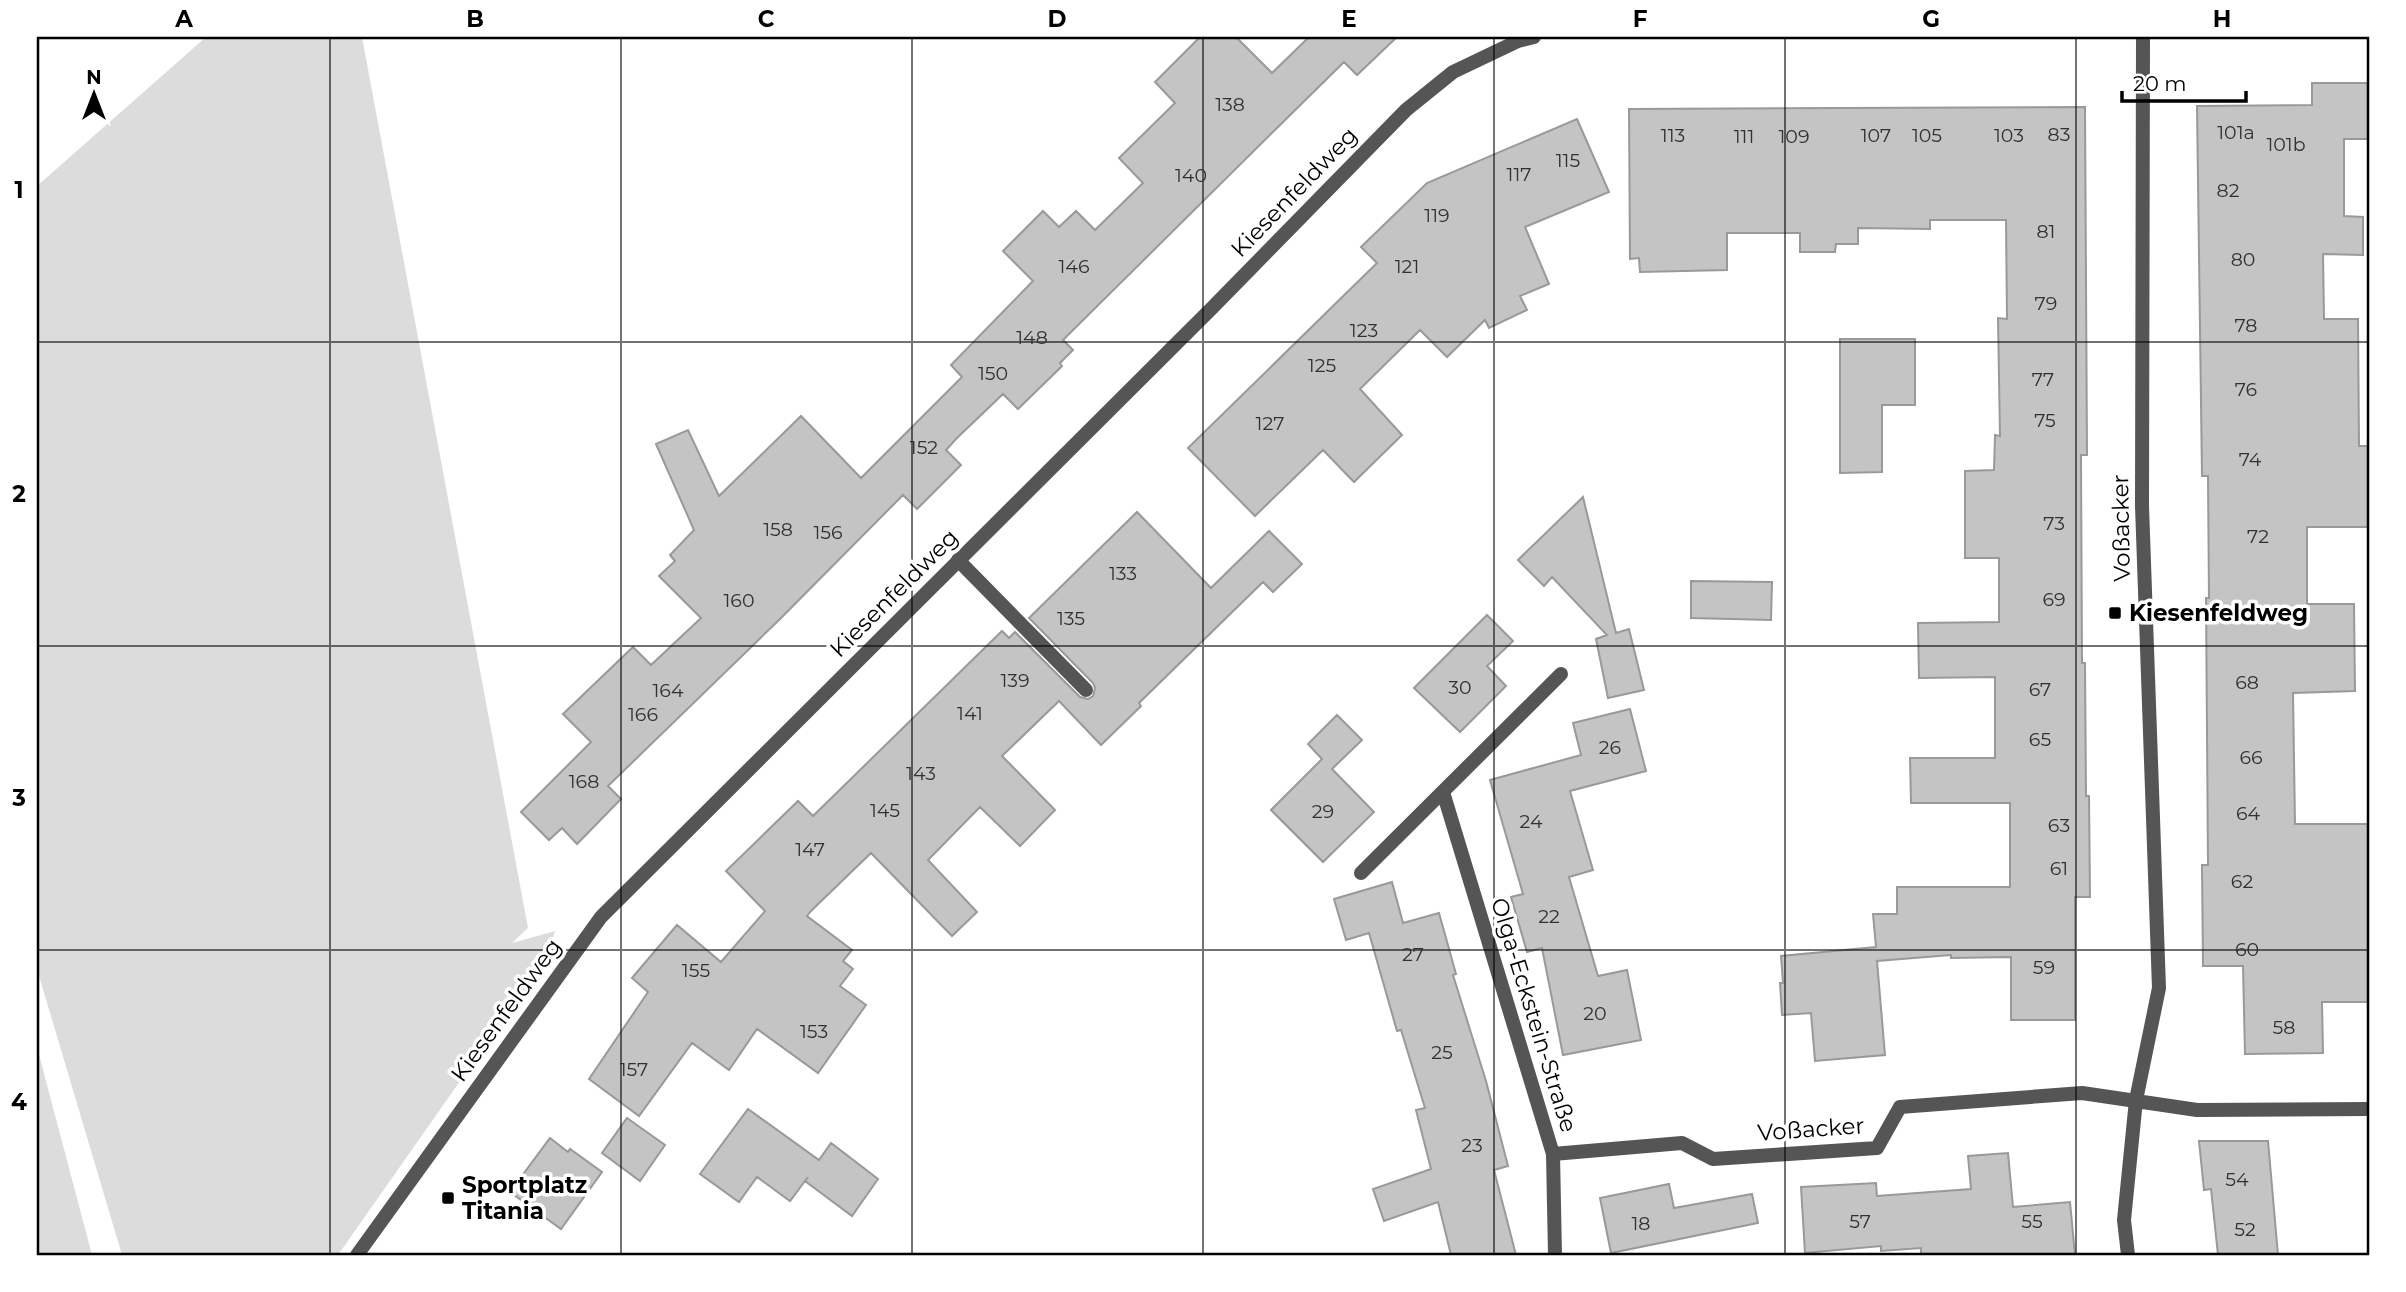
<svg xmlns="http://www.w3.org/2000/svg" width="2406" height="1292" viewBox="0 0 2406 1292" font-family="Montserrat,sans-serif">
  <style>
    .green { fill: #dcdcdc }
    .building { fill: #c4c4c4; stroke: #999; stroke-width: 2 }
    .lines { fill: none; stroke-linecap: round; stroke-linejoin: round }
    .service { stroke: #555; stroke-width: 14 }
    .minor { stroke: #555; stroke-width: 14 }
    .grid { fill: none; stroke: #000; stroke-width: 2; stroke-opacity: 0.55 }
    .poi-dot { fill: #000; stroke: #fff; stroke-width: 2.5 }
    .labels { text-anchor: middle; stroke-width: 7; stroke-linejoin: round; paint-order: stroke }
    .number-label { font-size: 19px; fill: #313131 }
    .street-label { font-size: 23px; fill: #000; stroke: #fff }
    .poi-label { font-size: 23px; font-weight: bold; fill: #000; stroke: #fff; text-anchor: start }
    .neatline { fill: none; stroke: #000; stroke-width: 2.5 }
    .grid-label { font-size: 23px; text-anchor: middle; font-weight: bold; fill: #000 }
  </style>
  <rect width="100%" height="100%" fill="#fff"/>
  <path class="green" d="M 206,37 L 362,37 L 528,928 L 512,943 L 555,931 L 541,978 L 458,1084 L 338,1255 L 122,1255 L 37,969 L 37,186 Z
    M 37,1047 L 92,1255 L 37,1255 Z"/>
  <path class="building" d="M 1200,37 L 1236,37 L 1272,73 L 1309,37 L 1397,37 L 1357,75 L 1344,62 L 1278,127 L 1063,340 L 1073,350 L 1060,363 L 1062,366 L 1018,409 L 1003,394 L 957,438 L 946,450 L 961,465 L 917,509 L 903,495 L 780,619 L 608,786 L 621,799 L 577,844 L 562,828 L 549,840 L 521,812 L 591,742 L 563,714 L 633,647 L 651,665 L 701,618 L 659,576 L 675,561 L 670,555 L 694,530 L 656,444 L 688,430 L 719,496 L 801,416 L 861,478 L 962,377 L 951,365 L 1033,281 L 1003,251 L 1043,211 L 1059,227 L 1076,211 L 1095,230 L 1143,183 L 1119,158 L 1175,103 L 1155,82 Z
    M 2312,83 L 2369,83 L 2369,139 L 2344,139 L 2344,216 L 2363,217 L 2363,255 L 2323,254 L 2324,319 L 2358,319 L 2359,446 L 2369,446 L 2369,527 L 2307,527 L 2307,604 L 2354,604 L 2355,691 L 2293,693 L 2295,824 L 2369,824 L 2369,1002 L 2322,1002 L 2323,1053 L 2245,1054 L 2243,966 L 2203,966 L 2202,865 L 2208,865 L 2206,598 L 2209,598 L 2208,476 L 2202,476 L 2197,106 L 2312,105 Z
    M 2085,107 L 2087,455 L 2081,455 L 2082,663 L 2085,663 L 2086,796 L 2089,796 L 2090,897 L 2075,897 L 2075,1020 L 2011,1020 L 2011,957 L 1951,958 L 1951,955 L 1877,961 L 1885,1055 L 1815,1061 L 1811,1013 L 1782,1015 L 1780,983 L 1783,983 L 1781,956 L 1876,947 L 1873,914 L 1897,914 L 1897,887 L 2010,887 L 2010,803 L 1911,803 L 1910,758 L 1995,758 L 1995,677 L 1919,678 L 1918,623 L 1999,622 L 1999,558 L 1965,558 L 1965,471 L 1994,470 L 1995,435 L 2000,436 L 1998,318 L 2007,319 L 2006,220 L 1930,220 L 1930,229 L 1858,228 L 1858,244 L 1836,244 L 1835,252 L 1800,252 L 1800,233 L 1727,233 L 1727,270 L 1640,272 L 1639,258 L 1630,259 L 1629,109 Z
    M 1577,119 L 1609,192 L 1525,227 L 1549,284 L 1520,296 L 1527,310 L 1489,328 L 1485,320 L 1447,357 L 1420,330 L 1360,389 L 1402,435 L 1354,482 L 1323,450 L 1255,516 L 1188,448 L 1377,263 L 1361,247 L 1427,183 Z
    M 1840,339 L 1915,339 L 1915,405 L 1882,405 L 1882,472 L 1840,473 Z
    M 1583,497 L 1616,633 L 1629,629 L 1644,690 L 1608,698 L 1596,639 L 1607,635 L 1552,577 L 1544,586 L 1518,560 Z
    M 1137,512 L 1211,588 L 1269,531 L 1302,564 L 1273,592 L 1263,582 L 1139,703 L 1141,706 L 1101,745 L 1059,701 L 1002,756 L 1055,810 L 1020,846 L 980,807 L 928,860 L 977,912 L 952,936 L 871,853 L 811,911 L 807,916 L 852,950 L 843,961 L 853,969 L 840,986 L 866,1005 L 818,1073 L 757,1029 L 729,1070 L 692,1043 L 639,1116 L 589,1079 L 648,992 L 632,978 L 677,925 L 721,962 L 765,911 L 726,871 L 798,801 L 813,816 L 1002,631 L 1009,638 L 1015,632 L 1080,697 L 1088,699 L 1093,696 L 1095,688 L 1093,683 L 1029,618 Z
    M 1691,581 L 1772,582 L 1771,620 L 1691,618 Z
    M 1487,615 L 1513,641 L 1487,666 L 1506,686 L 1460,732 L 1414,688 Z
    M 1630,709 L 1646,771 L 1570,791 L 1593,870 L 1569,877 L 1598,976 L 1627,970 L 1641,1040 L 1563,1055 L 1542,948 L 1527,952 L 1511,897 L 1523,894 L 1490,780 L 1581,755 L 1573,723 Z
    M 1337,715 L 1362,740 L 1332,769 L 1374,812 L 1323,862 L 1271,810 L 1322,759 L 1308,744 Z
    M 1392,882 L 1403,923 L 1439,913 L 1456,974 L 1453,975 L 1486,1081 L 1508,1166 L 1494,1170 L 1516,1255 L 1451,1255 L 1438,1202 L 1384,1221 L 1373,1189 L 1431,1169 L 1416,1110 L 1425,1108 L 1401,1030 L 1397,1031 L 1369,933 L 1346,940 L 1334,899 Z
    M 748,1109 L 819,1160 L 831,1143 L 878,1179 L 852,1216 L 805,1181 L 808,1177 L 790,1201 L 757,1177 L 739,1202 L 700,1174 Z
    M 627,1118 L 665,1145 L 640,1181 L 602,1153 Z
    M 550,1138 L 568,1152 L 570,1149 L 602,1172 L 561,1229 L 510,1192 Z
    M 2199,1141 L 2268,1141 L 2278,1255 L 2218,1255 L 2211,1189 L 2204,1190 Z
    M 2008,1153 L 2013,1207 L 2070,1202 L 2075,1255 L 1921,1255 L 1921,1248 L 1881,1251 L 1881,1246 L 1805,1253 L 1801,1187 L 1876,1183 L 1877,1196 L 1971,1189 L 1968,1156 Z
    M 1669,1184 L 1674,1208 L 1752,1194 L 1758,1223 L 1611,1253 L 1600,1198 Z"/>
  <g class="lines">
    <path class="service" d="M 958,560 L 1086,690"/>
    <path class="minor" d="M 1443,792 L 1553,1154 L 1555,1255
      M 1361,873 L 1561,674
      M 1553,1154 L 1682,1143 L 1713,1159 L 1877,1148 L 1900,1107 L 2082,1093 L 2197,1110 L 2369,1109
      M 357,1255 L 601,917 L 1212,308 L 1406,110 L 1453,72 L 1518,41 L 1534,37
      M 2128,1255 L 2124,1220 L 2136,1100 L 2159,988 L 2142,506 L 2143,37"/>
  </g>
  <path class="grid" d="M 330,37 L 330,1255M 621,37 L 621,1255M 912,37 L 912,1255M 1203,37 L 1203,1255M 1494,37 L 1494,1255M 1785,37 L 1785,1255M 2076,37 L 2076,1255M 37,342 L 2369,342M 37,646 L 2369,646M 37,950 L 2369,950"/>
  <g class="poi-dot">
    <rect x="2108" y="606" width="14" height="14" rx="3.5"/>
    <rect x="441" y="1191" width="14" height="14" rx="3.5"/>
  </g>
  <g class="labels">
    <g class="number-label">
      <text x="1230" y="111">138</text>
      <text x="2236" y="139">101a</text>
      <text x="2059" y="141">83</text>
      <text x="1673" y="142">113</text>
      <text x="1876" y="142">107</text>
      <text x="1927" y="142">105</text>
      <text x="2009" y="142">103</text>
      <text x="1744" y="143">111</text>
      <text x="1794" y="143">109</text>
      <text x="2286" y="151">101b</text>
      <text x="1568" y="167">115</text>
      <text x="1519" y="181">117</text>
      <text x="1191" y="182">140</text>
      <text x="2228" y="197">82</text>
      <text x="1437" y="222">119</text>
      <text x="2046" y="238">81</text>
      <text x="2243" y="266">80</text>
      <text x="1074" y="273">146</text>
      <text x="1407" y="273">121</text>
      <text x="2046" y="310">79</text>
      <text x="2246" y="332">78</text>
      <text x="1364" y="337">123</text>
      <text x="1032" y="344">148</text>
      <text x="1322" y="372">125</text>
      <text x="993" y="380">150</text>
      <text x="2043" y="386">77</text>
      <text x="2246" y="396">76</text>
      <text x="2045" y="427">75</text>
      <text x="1270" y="430">127</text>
      <text x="924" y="454">152</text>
      <text x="2250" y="466">74</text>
      <text x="2054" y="530">73</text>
      <text x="778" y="536">158</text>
      <text x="828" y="539">156</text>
      <text x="2258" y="543">72</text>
      <text x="1123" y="580">133</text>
      <text x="2054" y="606">69</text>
      <text x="739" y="607">160</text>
      <text x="1071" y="625">135</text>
      <text x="1015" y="687">139</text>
      <text x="2247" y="689">68</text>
      <text x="1460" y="694">30</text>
      <text x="2040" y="696">67</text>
      <text x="668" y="697">164</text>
      <text x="970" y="720">141</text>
      <text x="643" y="721">166</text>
      <text x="2040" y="746">65</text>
      <text x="1610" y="754">26</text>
      <text x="2251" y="764">66</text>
      <text x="921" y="780">143</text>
      <text x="584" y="788">168</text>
      <text x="885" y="817">145</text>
      <text x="1323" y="818">29</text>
      <text x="2248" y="820">64</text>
      <text x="1531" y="828">24</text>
      <text x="2059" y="832">63</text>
      <text x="810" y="856">147</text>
      <text x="2059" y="875">61</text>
      <text x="2242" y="888">62</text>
      <text x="1549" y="923">22</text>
      <text x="2247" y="956">60</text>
      <text x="1413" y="961">27</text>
      <text x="2044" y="974">59</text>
      <text x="696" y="977">155</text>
      <text x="1595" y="1020">20</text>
      <text x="2284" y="1034">58</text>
      <text x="814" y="1038">153</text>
      <text x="1442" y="1059">25</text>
      <text x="634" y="1076">157</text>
      <text x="1472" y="1152">23</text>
      <text x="2237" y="1186">54</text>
      <text x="1860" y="1228">57</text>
      <text x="2032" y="1228">55</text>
      <text x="1641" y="1230">18</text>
      <text x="2245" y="1236">52</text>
    </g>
    <g class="street-label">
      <text transform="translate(1294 192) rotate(-46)" y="8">Kiesenfeldweg</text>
      <text transform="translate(2121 528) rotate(-91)" y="8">Voßacker</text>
      <text transform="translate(894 593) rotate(-45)" y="8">Kiesenfeldweg</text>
      <text transform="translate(506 1010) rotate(-54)" y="8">Kiesenfeldweg</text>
      <text transform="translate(1534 1015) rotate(73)" y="8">Olga-Eckstein-Straße</text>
      <text transform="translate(1811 1129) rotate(-4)" y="8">Voßacker</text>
    </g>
    <g class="poi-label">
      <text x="2129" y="621">Kiesenfeldweg</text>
      <text x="462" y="1193">Sportplatz<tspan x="462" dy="26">Titania</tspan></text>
    </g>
  </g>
  <rect width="2406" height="1292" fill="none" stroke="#ffffff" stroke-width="77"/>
  <g transform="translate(94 94)" stroke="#ffffff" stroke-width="5" paint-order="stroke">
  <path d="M0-5L12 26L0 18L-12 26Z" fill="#000000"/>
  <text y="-10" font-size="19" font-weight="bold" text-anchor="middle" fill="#000000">N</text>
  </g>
  <path d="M2122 91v10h124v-10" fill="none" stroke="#000000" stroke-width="3.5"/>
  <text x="2133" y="91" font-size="21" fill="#000000" stroke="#ffffff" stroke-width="5" paint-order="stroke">20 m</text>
  <rect x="38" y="38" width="2330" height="1216" class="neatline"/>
  <g class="grid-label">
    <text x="184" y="27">A</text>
    <text x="475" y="27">B</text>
    <text x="766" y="27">C</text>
    <text x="1057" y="27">D</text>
    <text x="1349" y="27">E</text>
    <text x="1640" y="27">F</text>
    <text x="1931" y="27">G</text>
    <text x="2222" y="27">H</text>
    <text x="19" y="198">1</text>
    <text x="19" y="502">2</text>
    <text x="19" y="806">3</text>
    <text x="19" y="1110">4</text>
  </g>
</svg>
